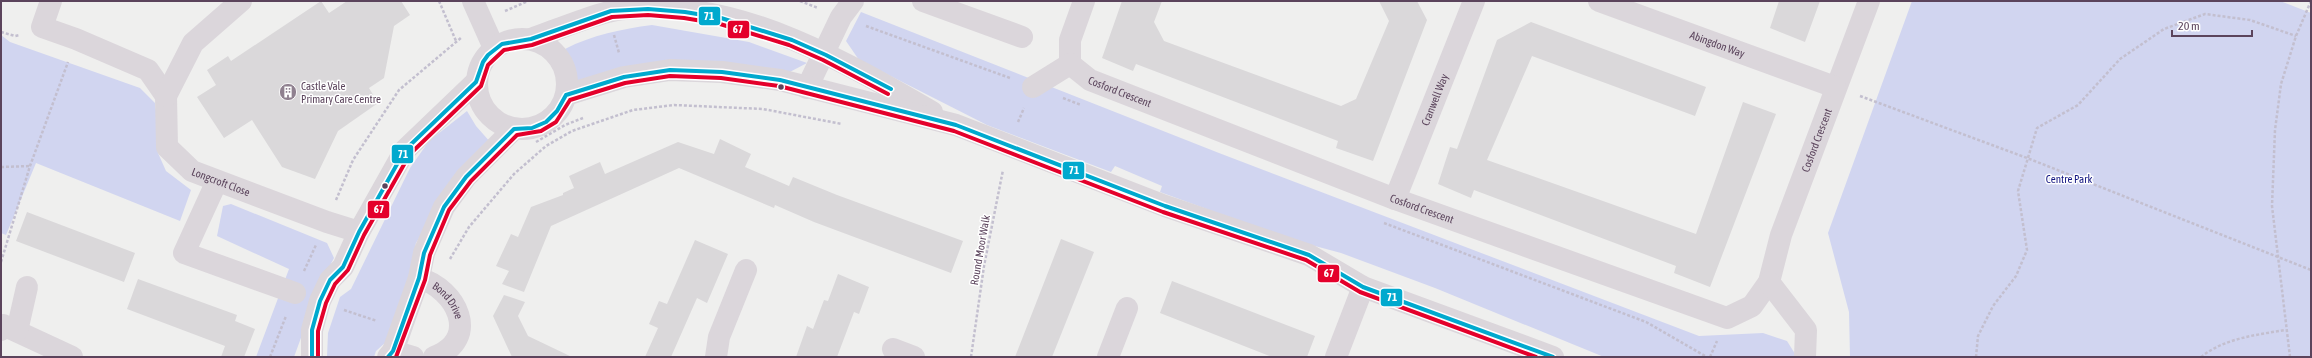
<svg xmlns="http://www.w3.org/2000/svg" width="2312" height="358" viewBox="0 0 2312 358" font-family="'Asap Condensed',sans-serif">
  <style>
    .green { fill: #d1d5f0 }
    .building { fill: #dad8da }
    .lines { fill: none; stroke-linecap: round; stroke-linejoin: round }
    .path { stroke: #c3bfcf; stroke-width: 2.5; stroke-dasharray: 3 2; stroke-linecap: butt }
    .minor { stroke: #dbd6db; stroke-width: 22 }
    .bus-1-casing { stroke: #fff; stroke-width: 7 }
    .bus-2-casing { stroke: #fff; stroke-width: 7 }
    .bus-1 { stroke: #00a9ce; stroke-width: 4 }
    .bus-2 { stroke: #e4002b; stroke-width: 4 }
    .bus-dot { fill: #5b445c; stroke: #fff; stroke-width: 1.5 }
    .labels { text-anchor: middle; stroke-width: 3; stroke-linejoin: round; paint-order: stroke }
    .street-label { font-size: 11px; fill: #5b445c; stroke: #fff }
    .poi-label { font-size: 11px; fill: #5b445c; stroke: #fff; text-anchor: start }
    .park-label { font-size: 11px; fill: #111481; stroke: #fff }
    .line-badge { stroke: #fff; stroke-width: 1.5 }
    .badge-label { font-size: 11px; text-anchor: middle; font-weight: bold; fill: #fff }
  </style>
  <rect width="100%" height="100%" fill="#efefee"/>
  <path class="green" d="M 1912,1 L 2280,1 L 2311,13 L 2311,357 L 1850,357 L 1849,312 L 1828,233 Z
    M 861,12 L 1219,153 L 1699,336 L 1763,333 L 1787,341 L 1797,357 L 1604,357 L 1435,288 L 1341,253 L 1289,239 L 1160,192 L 1162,186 L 1115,166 L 1111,172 L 987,125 L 859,60 L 846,41 Z
    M 652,25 L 749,42 L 807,63 L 786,74 L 576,84 L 571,59 L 565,49 C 592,35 622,29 652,25 Z
    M 1,35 L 10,42 L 140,88 L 155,103 L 158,126 L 158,153 L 166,171 L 191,190 L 180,221 L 36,163 L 6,235 L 1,233 Z
    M 467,111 L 476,126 L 491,143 L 457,177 L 416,243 L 406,288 L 386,342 L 376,351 L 374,357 L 327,357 L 328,333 L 340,297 L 351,289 L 410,168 L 429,141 Z
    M 231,204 L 327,243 L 334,258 L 322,280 L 294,357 L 256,357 L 289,269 L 217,236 L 223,206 Z"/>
  <path class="building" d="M 321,1 L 329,13 L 347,1 L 401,1 L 410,15 L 394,26 L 384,78 L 369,88 L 378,103 L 338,131 L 315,179 L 282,167 L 252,120 L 224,138 L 197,97 L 216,85 L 207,70 L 228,56 L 231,61 Z
    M 1122,1 L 1162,1 L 1154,22 L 1164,41 L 1341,106 L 1356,99 L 1389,21 L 1379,1 L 1417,1 L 1427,20 L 1373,161 L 1336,148 L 1338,141 L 1136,64 L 1133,71 L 1102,58 Z
    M 1779,1 L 1820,1 L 1805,42 L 1770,28 Z
    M 1531,22 L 1706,87 L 1695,116 L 1532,56 L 1487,160 L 1696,234 L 1743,102 L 1776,114 L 1710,287 L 1674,273 L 1676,266 L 1474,190 L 1471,198 L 1438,184 L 1450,147 L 1457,149 L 1497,40 Z
    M 720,139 L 751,154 L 745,167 L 789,186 L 793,177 L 837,195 L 963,241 L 951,273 L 814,222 L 775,205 L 774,208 L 679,168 L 551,226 L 524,292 L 502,284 L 509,271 L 496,266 L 511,234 L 518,237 L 531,207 L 563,195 L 563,193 L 574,188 L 569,176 L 600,162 L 605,174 L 678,142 L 714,154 Z
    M 27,212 L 135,253 L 124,282 L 16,241 Z
    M 1061,239 L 1094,252 L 1052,357 L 1015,357 Z
    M 695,240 L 728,254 L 707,303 L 697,298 L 671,357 L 645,357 L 658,328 L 649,324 L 659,301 L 667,304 Z
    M 838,274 L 869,287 L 859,314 L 854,312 L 837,357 L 796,357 L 807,326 L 813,329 L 824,300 L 828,301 Z
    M 138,279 L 237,315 L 235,321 L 255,329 L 244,357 L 221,357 L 225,346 L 127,309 Z
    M 1172,281 L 1315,336 L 1307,357 L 1272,357 L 1160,313 Z
    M 504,295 L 525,302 L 518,316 L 528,336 L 572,357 L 512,357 L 493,316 Z"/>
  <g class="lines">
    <path class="path" d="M 439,1 L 456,41
      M 800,1 L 818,8
      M 505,11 L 528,1
      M 866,26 L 1010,78
      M 1,32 L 15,36 L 20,35
      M 614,35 L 619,53
      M 1860,96 L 2027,158 L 2311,270
      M 1063,98 L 1081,105
      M 1018,122 L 1024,108
      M 536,142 L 565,125 L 583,118
      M 1,167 L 30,166
      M 336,200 L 353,160 L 399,90 L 462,37
      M 1384,223 L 1646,322 L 1707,357
      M 450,259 L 469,227 L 514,174 L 546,146 L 572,131 L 633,110 L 674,105 L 763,109 L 842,124
      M 1,262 L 30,166 L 68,62
      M 304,271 L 316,245
      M 344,310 L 377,321
      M 270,357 L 286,316
      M 971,357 L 984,266 L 1003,170
      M 1710,357 L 1717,341
      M 1976,357 L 1978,336 L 1993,306 L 2016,276 L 2027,250 L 2018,191 L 2037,128 L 2078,105 L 2120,59 L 2164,29 L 2205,14 L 2250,20 L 2296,36
      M 2201,357 C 2225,338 2256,335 2285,330
      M 2290,357 L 2272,206 L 2275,130 L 2281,84 L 2296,36 L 2311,1"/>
    <g class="minor">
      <path id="s1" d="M 51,1 L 42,27 L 76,39 L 148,70 L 166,96 L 167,147 L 192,171 L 327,222 L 359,232"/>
      <path d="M 473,1 L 494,48"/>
      <path d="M 923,1 L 1022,37"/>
      <path id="s2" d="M 1084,1 L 1070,40 L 1070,64 L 1090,80 L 1395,199 L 1727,318 L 1752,306 L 1769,282 L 1781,235 L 1869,1"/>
      <path id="s3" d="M 1599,1 L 1835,87"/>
      <circle cx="522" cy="84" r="45"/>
      <path d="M 531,39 C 556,30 582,19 608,12 C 621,8 637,8 650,8 C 752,7 847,63 932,112"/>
      <path d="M 1033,87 L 1070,64"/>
      <path d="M 807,88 L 841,17 L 853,1"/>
      <path d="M 566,95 L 624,77 L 670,70 L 722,72 L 780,80 L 956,125 L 1165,206 L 1309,255 L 1363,287 L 1553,357"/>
      <path d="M 166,96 L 193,43 L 241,1"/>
      <path d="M 217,181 L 184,253 L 295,293"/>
      <path id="s4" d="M 1395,199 L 1474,1"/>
      <path id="s5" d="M 419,278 C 457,289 481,339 434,357"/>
      <path d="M 1769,282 L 1806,330 L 1805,357"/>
      <path d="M 1,330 L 3,325 L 72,357"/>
      <path d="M 17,331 L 27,287"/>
      <path d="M 893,349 L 914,357"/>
      <path d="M 393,351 L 413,357"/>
      <path d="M 312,357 L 312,330 L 320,301 L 330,280 L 343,267 L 359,232 L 405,150 L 476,82"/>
      <path d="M 388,357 L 393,351 L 419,278 L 424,253 L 444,207 L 466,177 L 514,129"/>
      <path d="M 716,357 L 719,337 L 746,270"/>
      <path d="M 1108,357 L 1127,308"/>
      <path d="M 1336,357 L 1363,287"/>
    </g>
    <defs>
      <path id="bus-1" d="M 312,357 L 312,330 L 320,301 L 330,280 L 343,267 L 359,232 L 405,150 L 476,82 L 483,62 L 488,55 L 502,44 L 531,39 L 611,11 L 648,9 L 685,12 L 721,18 L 792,40 L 826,55 L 891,89
        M 388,357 L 393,351 L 419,278 L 424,253 L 444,207 L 466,177 L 514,129 L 532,128 L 546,122 L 557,111 L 566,95 L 624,77 L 670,70 L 722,72 L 780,80 L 956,125 L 1165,206 L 1309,255 L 1363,287 L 1553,357"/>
      <path id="bus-2" d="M 318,357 L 318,331 L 326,303 L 335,284 L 348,270 L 364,235 L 410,154 L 481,86 L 488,65 L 504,50 L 532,45 L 612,17 L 648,15 L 684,18 L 720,24 L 789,45 L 823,60 L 888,94
        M 396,357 L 425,280 L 430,255 L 449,210 L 471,181 L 517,135 L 541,131 L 556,122 L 570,100 L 625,83 L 670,76 L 721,78 L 779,86 L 954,131 L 1163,212 L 1306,260 L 1360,292 L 1536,357"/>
    </defs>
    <use href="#bus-1" class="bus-1-casing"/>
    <use href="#bus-2" class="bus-2-casing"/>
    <use href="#bus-1" class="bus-1"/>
    <use href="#bus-2" class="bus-2"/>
  </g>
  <defs>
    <symbol id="building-disc" viewBox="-11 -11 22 22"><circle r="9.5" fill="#8f808f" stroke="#fff"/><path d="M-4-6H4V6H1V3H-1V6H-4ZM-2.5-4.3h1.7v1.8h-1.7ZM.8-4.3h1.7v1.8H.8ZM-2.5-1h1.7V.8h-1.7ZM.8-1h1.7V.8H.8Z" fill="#fff"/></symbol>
  </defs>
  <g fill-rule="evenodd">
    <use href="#building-disc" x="278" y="82" width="20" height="20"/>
  </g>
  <g class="bus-dot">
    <circle cx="781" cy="87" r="3.5"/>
    <circle cx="385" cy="186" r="3.5"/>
  </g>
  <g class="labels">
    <g class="street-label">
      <text dy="4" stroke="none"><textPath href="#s3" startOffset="126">Abingdon Way</textPath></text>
      <text dy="4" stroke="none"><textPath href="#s2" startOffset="123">Cosford Crescent</textPath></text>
      <text dy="4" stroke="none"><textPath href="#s4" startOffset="107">Cranwell Way</textPath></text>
      <text dy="4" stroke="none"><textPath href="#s2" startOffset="978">Cosford Crescent</textPath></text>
      <text dy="4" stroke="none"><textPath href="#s1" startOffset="290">Longcroft Close</textPath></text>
      <text dy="4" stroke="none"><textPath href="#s2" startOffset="447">Cosford Crescent</textPath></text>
      <text transform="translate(980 250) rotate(-80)" y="4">Round Moor Walk</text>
      <text dy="4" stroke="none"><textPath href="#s5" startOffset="38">Bond Drive</textPath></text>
    </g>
    <g class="poi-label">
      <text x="301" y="90">Castle Vale<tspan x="301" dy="13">Primary Care Centre</tspan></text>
    </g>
    <g class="park-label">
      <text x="2069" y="183">Centre Park</text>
    </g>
  </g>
  <g class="line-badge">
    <rect x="698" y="6" width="23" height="20" rx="4" fill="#00a9ce"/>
    <rect x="727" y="20" width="23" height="19" rx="4" fill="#e4002b"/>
    <rect x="391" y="144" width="23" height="20" rx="4" fill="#00a9ce"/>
    <rect x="1062" y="161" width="23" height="19" rx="4" fill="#00a9ce"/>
    <rect x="367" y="200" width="23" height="19" rx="4" fill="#e4002b"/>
    <rect x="1317" y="264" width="23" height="19" rx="4" fill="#e4002b"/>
    <rect x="1380" y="288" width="23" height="19" rx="4" fill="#00a9ce"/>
  </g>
  <g class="badge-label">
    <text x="709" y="20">71</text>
    <text x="738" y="33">67</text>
    <text x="403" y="158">71</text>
    <text x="1074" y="174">71</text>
    <text x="379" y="213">67</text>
    <text x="1329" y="277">67</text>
    <text x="1392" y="301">71</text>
  </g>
  <rect width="2312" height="358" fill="none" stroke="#5b445c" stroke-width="4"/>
  <path d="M2172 30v6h80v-6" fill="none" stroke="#5b445c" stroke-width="2"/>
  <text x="2178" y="30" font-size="12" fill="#5b445c" stroke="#ffffff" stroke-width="3" paint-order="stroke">20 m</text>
</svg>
